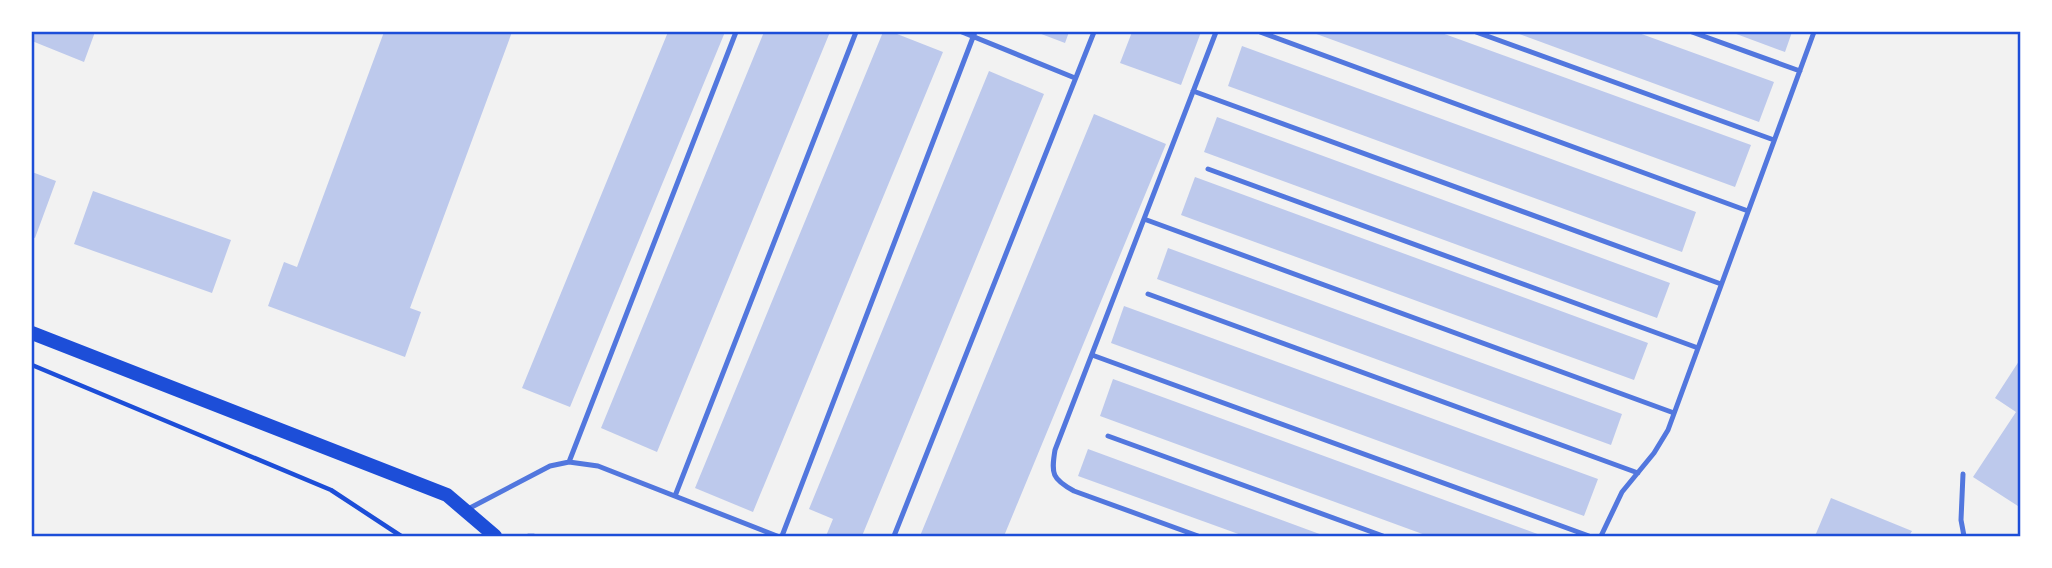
<svg xmlns="http://www.w3.org/2000/svg" width="2052" height="568" viewBox="0 0 2052 568" font-family="Helvetica,sans-serif">
  <style>
    .building { fill: #bdc9ec }
    .lines { fill: none; stroke-linecap: round; stroke-linejoin: round }
    .path { stroke: #1d4ed8; stroke-width: 4.5 }
    .service { stroke: #5277de; stroke-width: 5 }
    .secondary { stroke: #1d4ed8; stroke-width: 14 }
    .neatline { fill: none; stroke: #1d4ed8; stroke-width: 2.5 }
  </style>
  <rect width="100%" height="100%" fill="#f2f2f2"/>
  <path class="building" d="M 32,32 L 95,32 L 84,62 L 32,41 Z
    M 384,32 L 512,32 L 410,308 L 421,312 L 405,357 L 268,306 L 284,262 L 297,267 Z
    M 668,32 L 725,32 L 570,407 L 522,388 Z
    M 764,32 L 830,32 L 657,452 L 601,428 Z
    M 883,32 L 892,32 L 943,52 L 753,512 L 695,488 Z
    M 1036,32 L 1069,32 L 1065,43 Z
    M 1132,32 L 1201,32 L 1181,85 L 1120,63 Z
    M 1311,32 L 1439,32 L 1751,145 L 1735,187 Z
    M 1514,32 L 1636,32 L 1774,82 L 1759,122 Z
    M 1731,32 L 1792,32 L 1785,52 Z
    M 1242,46 L 1696,212 L 1682,252 L 1228,86 Z
    M 989,71 L 1044,94 L 862,536 L 826,536 L 833,519 L 809,509 Z
    M 1094,114 L 1166,144 L 1004,536 L 920,536 Z
    M 1217,117 L 1670,283 L 1657,318 L 1204,152 Z
    M 32,172 L 56,181 L 35,238 L 32,237 Z
    M 1195,177 L 1648,343 L 1634,380 L 1181,215 Z
    M 93,191 L 231,240 L 212,293 L 74,244 Z
    M 1168,248 L 1622,414 L 1611,445 L 1157,279 Z
    M 1124,306 L 1598,479 L 1584,516 L 1111,343 Z
    M 2021,358 L 2021,508 L 1973,477 L 2016,412 L 1995,398 Z
    M 1113,379 L 1543,536 L 1428,536 L 1100,416 Z
    M 1088,449 L 1325,536 L 1244,536 L 1078,476 Z
    M 1831,498 L 1912,531 L 1909,536 L 1815,536 Z"/>
  <g class="lines">
    <path class="path" d="M 32,365 L 331,490 L 401,536
      M 528,536 L 534,536"/>
    <path class="service" d="M 962,32 L 1075,78
      M 1260,32 L 1748,211
      M 1476,32 L 1774,140
      M 1692,32 L 1800,71
      M 1193,91 L 1721,284
      M 1208,169 L 1698,348
      M 1144,219 L 1674,413
      M 1148,294 L 1638,473
      M 1092,355 L 1589,536
      M 1108,436 L 1383,536
      M 569,462 L 598,466 L 777,536
      M 1963,474 L 1961,520 L 1964,536
      M 675,496 L 856,32
      M 468,509 L 550,466 L 569,462 L 736,32
      M 782,536 L 975,32
      M 894,536 L 1094,32
      M 1198,536 L 1074,491 C 1052,479 1051,474 1055,450 L 1216,32
      M 1601,536 L 1622,492 L 1654,453 L 1668,430 L 1814,32"/>
    <path class="secondary" d="M 32,333 L 447,495 L 495,536"/>
  </g>
  <rect width="2052" height="568" fill="none" stroke="#ffffff" stroke-width="66"/>
  <rect x="33" y="33" width="1986" height="502" class="neatline"/>
</svg>
